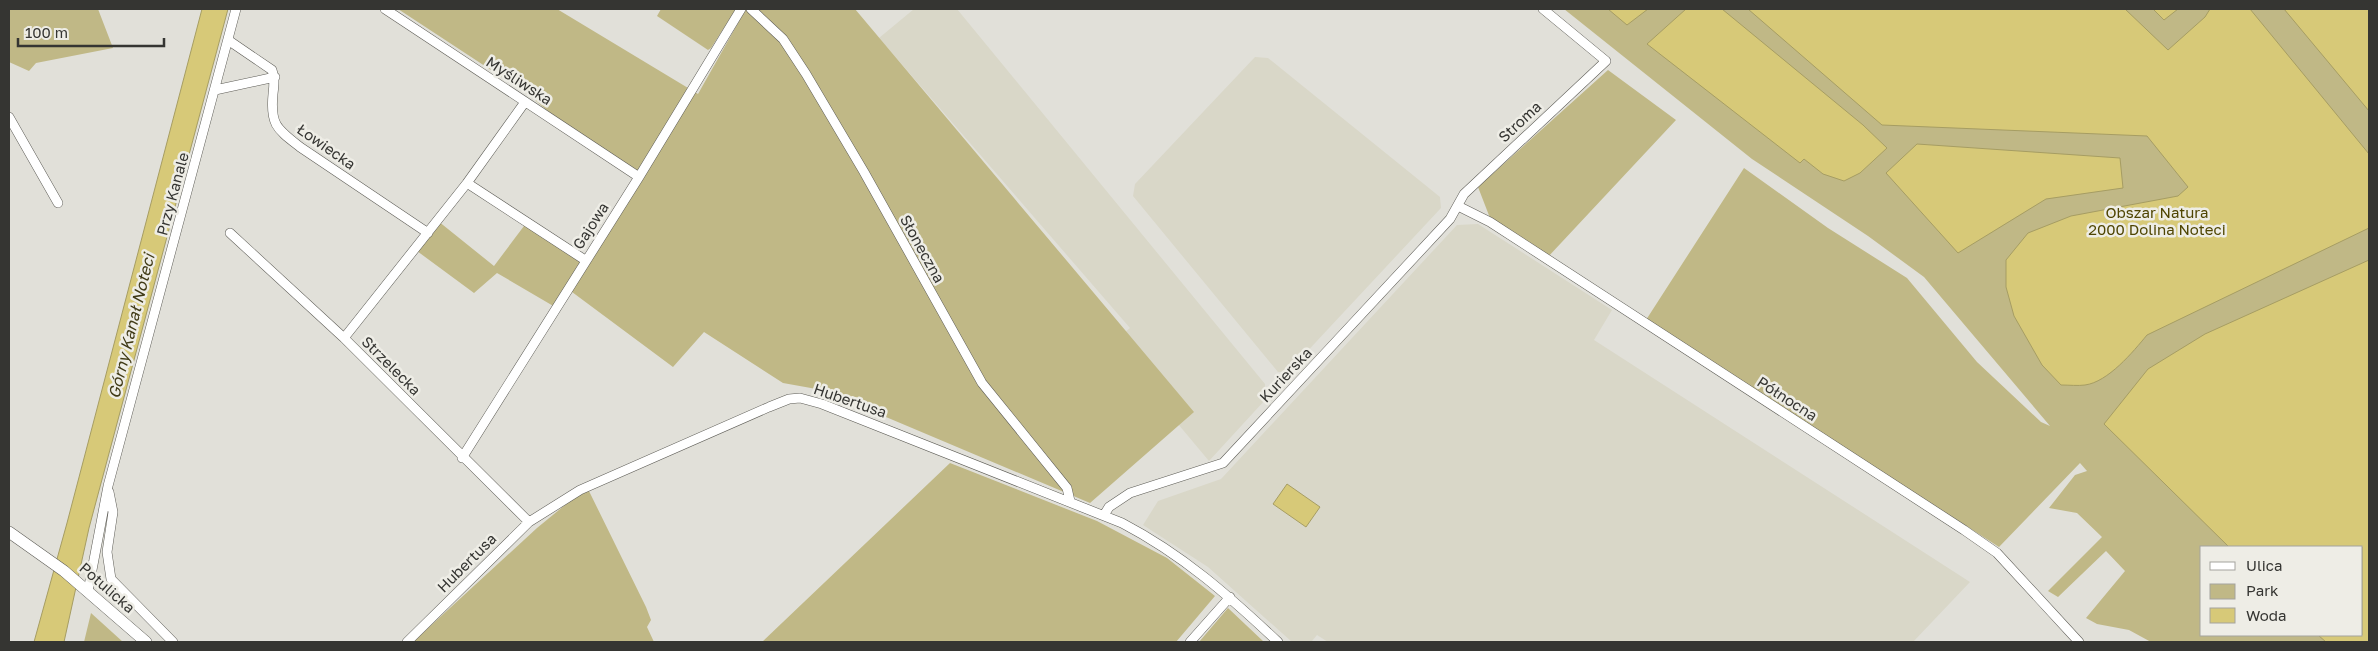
<svg xmlns="http://www.w3.org/2000/svg" width="2378" height="651" viewBox="0 0 2378 651" font-family="'Golos Text',sans-serif">
  <style>
    .built { fill: #d9d7c8 }
    .green { fill: #c0b886; fill-rule: evenodd }
    .water { fill: #d7c978; stroke: #a69d63 }
    .lines { fill: none; stroke-linecap: round; stroke-linejoin: round }
    .minor-casing { stroke: #5e5d57; stroke-width: 10 }
    .tertiary-casing { stroke: #5e5d57; stroke-width: 12 }
    .minor { stroke: #fff; stroke-width: 9 }
    .tertiary { stroke: #fff; stroke-width: 11 }
    .labels { text-anchor: middle; stroke-width: 5; stroke-linejoin: round; paint-order: stroke }
    .street-label { font-size: 15px; fill: #353532; stroke: #eeede6 }
    .park-label { font-size: 15px; fill: #4f4502; stroke: #eeede6 }
    .water-label { font-size: 16px; font-style: italic; fill: #413b17; stroke: #eeede6 }
  </style>
  <rect width="100%" height="100%" fill="#e1e0d9"/>
  <path class="built" d="M 914,9 L 957,9 L 1265,384 L 1265,400 L 1209,461 L 1111,344 L 1130,328 L 879,38 Z
    M 1255,57 L 1268,58 L 1440,197 L 1441,208 L 1288,372 L 1278,372 L 1133,196 L 1135,184 Z
    M 1478,224 L 1612,310 L 1594,340 L 1970,582 L 1913,642 L 1328,642 L 1317,635 L 1312,641 L 1292,642 L 1208,567 L 1143,525 L 1158,501 L 1221,479 L 1457,225 Z"/>
  <path class="green" d="M 9,9 L 98,9 L 113,48 L 36,63 L 29,71 L 9,62 Z
    M 398,9 L 557,9 L 698,94 L 746,9 L 855,9 L 1194,412 L 1090,503 L 822,390 L 783,383 L 704,332 L 673,367 L 568,289 L 555,307 L 497,273 L 474,293 L 417,251 L 438,221 L 494,266 L 527,222 L 585,260 L 643,176 L 577,136 L 529,95 Z
    M 661,9 L 736,9 L 711,48 L 708,50 L 657,16 Z
    M 1564,9 L 2369,9 L 2369,642 L 2151,642 L 2129,630 L 2097,624 L 2086,618 L 2125,571 L 2106,551 L 2058,597 L 2048,591 L 2102,537 L 2077,513 L 2049,508 L 2075,475 L 2087,471 L 2080,463 L 1999,547 L 1646,320 L 1744,168 L 1828,228 L 1907,278 L 1977,362 L 2041,422 L 2050,426 L 1924,277 L 1868,236 L 1752,159 ZM 2202,547 L 2362,547 L 2362,635 L 2202,635 Z
    M 1608,70 L 1676,120 L 1547,258 L 1490,218 L 1478,187 Z
    M 950,463 L 1097,521 L 1167,558 L 1215,596 L 1176,642 L 762,642 Z
    M 587,487 L 646,607 L 651,620 L 647,627 L 654,642 L 413,642 L 537,528 Z
    M 1228,608 L 1264,642 L 1199,642 Z
    M 91,613 L 123,642 L 84,642 Z"/>
  <path class="water" d="M 202,9 L 228,9 L 89,528 L 64,642 L 34,642 L 67,523 Z
    M 1608,9 L 1648,9 L 1627,25 Z
    M 1686,9 L 1722,9 L 1863,125 L 1887,148 L 1860,173 L 1844,181 L 1823,174 L 1804,159 L 1800,163 L 1647,44 Z
    M 1748,9 L 2125,9 L 2168,50 L 2205,17 L 2210,9 L 2250,9 L 2369,154 L 2369,228 L 2147,335 C 2133,352 2108,382 2085,385 C 2078,386 2069,385 2061,385 L 2042,365 L 2014,316 L 2006,287 L 2006,260 L 2028,233 L 2071,216 L 2178,196 L 2188,187 L 2147,136 L 1882,125 Z
    M 2153,9 L 2178,9 L 2164,20 Z
    M 2284,9 L 2369,9 L 2369,111 Z
    M 1917,144 L 2120,158 L 2123,188 L 2046,199 L 1958,253 L 1886,173 Z
    M 2369,260 L 2369,642 L 2326,642 L 2318,635 L 2362,635 L 2362,547 L 2229,547 L 2104,424 L 2148,369 L 2205,334 Z
    M 1287,484 L 1320,507 L 1306,527 L 1273,504 Z"/>
  <g class="lines">
    <defs>
      <path id="minor" d="M 385,9 L 639,177
        M 751,9 L 783,39 L 806,74 L 864,172 L 982,383 L 1067,488 L 1070,501
        M 228,40 L 272,70 C 275,78 274,85 273,94 C 270,125 277,129 300,147 L 428,233
        M 215,90 L 275,77
        M 9,117 L 58,203
        M 467,183 L 585,260
        M 1458,206 L 1490,222 L 1964,530 L 1997,553 L 2079,642
        M 230,233 L 344,338 L 529,522
        M 344,338 L 467,183 L 525,102
        M 462,458 L 639,177 L 741,9
        M 109,492 L 113,512 L 107,552 L 111,579 L 173,642
        M 1104,515 L 1109,507 L 1130,493 L 1223,463 L 1450,219 L 1464,194 L 1606,61 L 1543,9
        M 88,591 L 108,486 L 236,9
        M 407,642 L 529,522 L 580,490 L 769,407 L 789,399 L 800,398 L 822,404 L 1122,523 C 1183,555 1228,595 1278,642
        M 1190,642 L 1230,597"/>
      <path id="tertiary" d="M 9,532 L 64,571 L 146,642"/>
    </defs>
    <use href="#minor" class="minor-casing"/>
    <use href="#tertiary" class="tertiary-casing"/>
    <use href="#minor" class="minor"/>
    <use href="#tertiary" class="tertiary"/>
  </g>
  <g class="labels">
    <g class="street-label">
      <text transform="translate(519 81) rotate(33)" y="5">Myśliwska</text>
      <text transform="translate(1520 122) rotate(-43)" y="5">Stroma</text>
      <text transform="translate(326 147) rotate(35)" y="5">Łowiecka</text>
      <text transform="translate(173 194) rotate(-75)" y="5">Przy Kanale</text>
      <text transform="translate(591 226) rotate(-57)" y="5">Gajowa</text>
      <text transform="translate(922 249) rotate(61)" y="5">Słoneczna</text>
      <text transform="translate(391 366) rotate(45)" y="5">Strzelecka</text>
      <text transform="translate(1286 375) rotate(-47)" y="5">Kurierska</text>
      <text transform="translate(1787 399) rotate(33)" y="5">Północna</text>
      <text transform="translate(850 401) rotate(19)" y="5">Hubertusa</text>
      <text transform="translate(467 563) rotate(-45)" y="5">Hubertusa</text>
      <text transform="translate(107 588) rotate(41)" y="5">Potulicka</text>
    </g>
    <g class="park-label">
      <text x="2157" y="218">Obszar Natura<tspan x="2157" dy="17">2000 Dolina Noteci</tspan></text>
    </g>
    <g class="water-label">
      <text transform="translate(131 326) rotate(-76)" y="6">Górny Kanał Noteci</text>
    </g>
  </g>
  <rect width="2378" height="651" fill="none" stroke="#353532" stroke-width="20"/>
  <rect x="2200" y="546" width="162" height="90" fill="#eeede6" stroke="#a4a39e"/>
  <rect x="2210" y="562" width="25" height="8" fill="#ffffff" stroke="#a4a39e"/>
  <text x="2246" y="571" font-size="15" fill="#353532">Ulica</text>
  <rect x="2210" y="584" width="25" height="15" fill="#c0b886" stroke="#a4a39e"/>
  <text x="2246" y="596" font-size="15" fill="#353532">Park</text>
  <rect x="2210" y="608" width="25" height="15" fill="#d7c978" stroke="#a4a39e"/>
  <text x="2246" y="621" font-size="15" fill="#353532">Woda</text>
  <path d="M18 38v8h146v-8" fill="none" stroke="#353532" stroke-width="2.5"/>
  <text x="25" y="38" font-size="15" fill="#353532" stroke="#eeede6" stroke-width="4" paint-order="stroke">100 m</text>
</svg>
